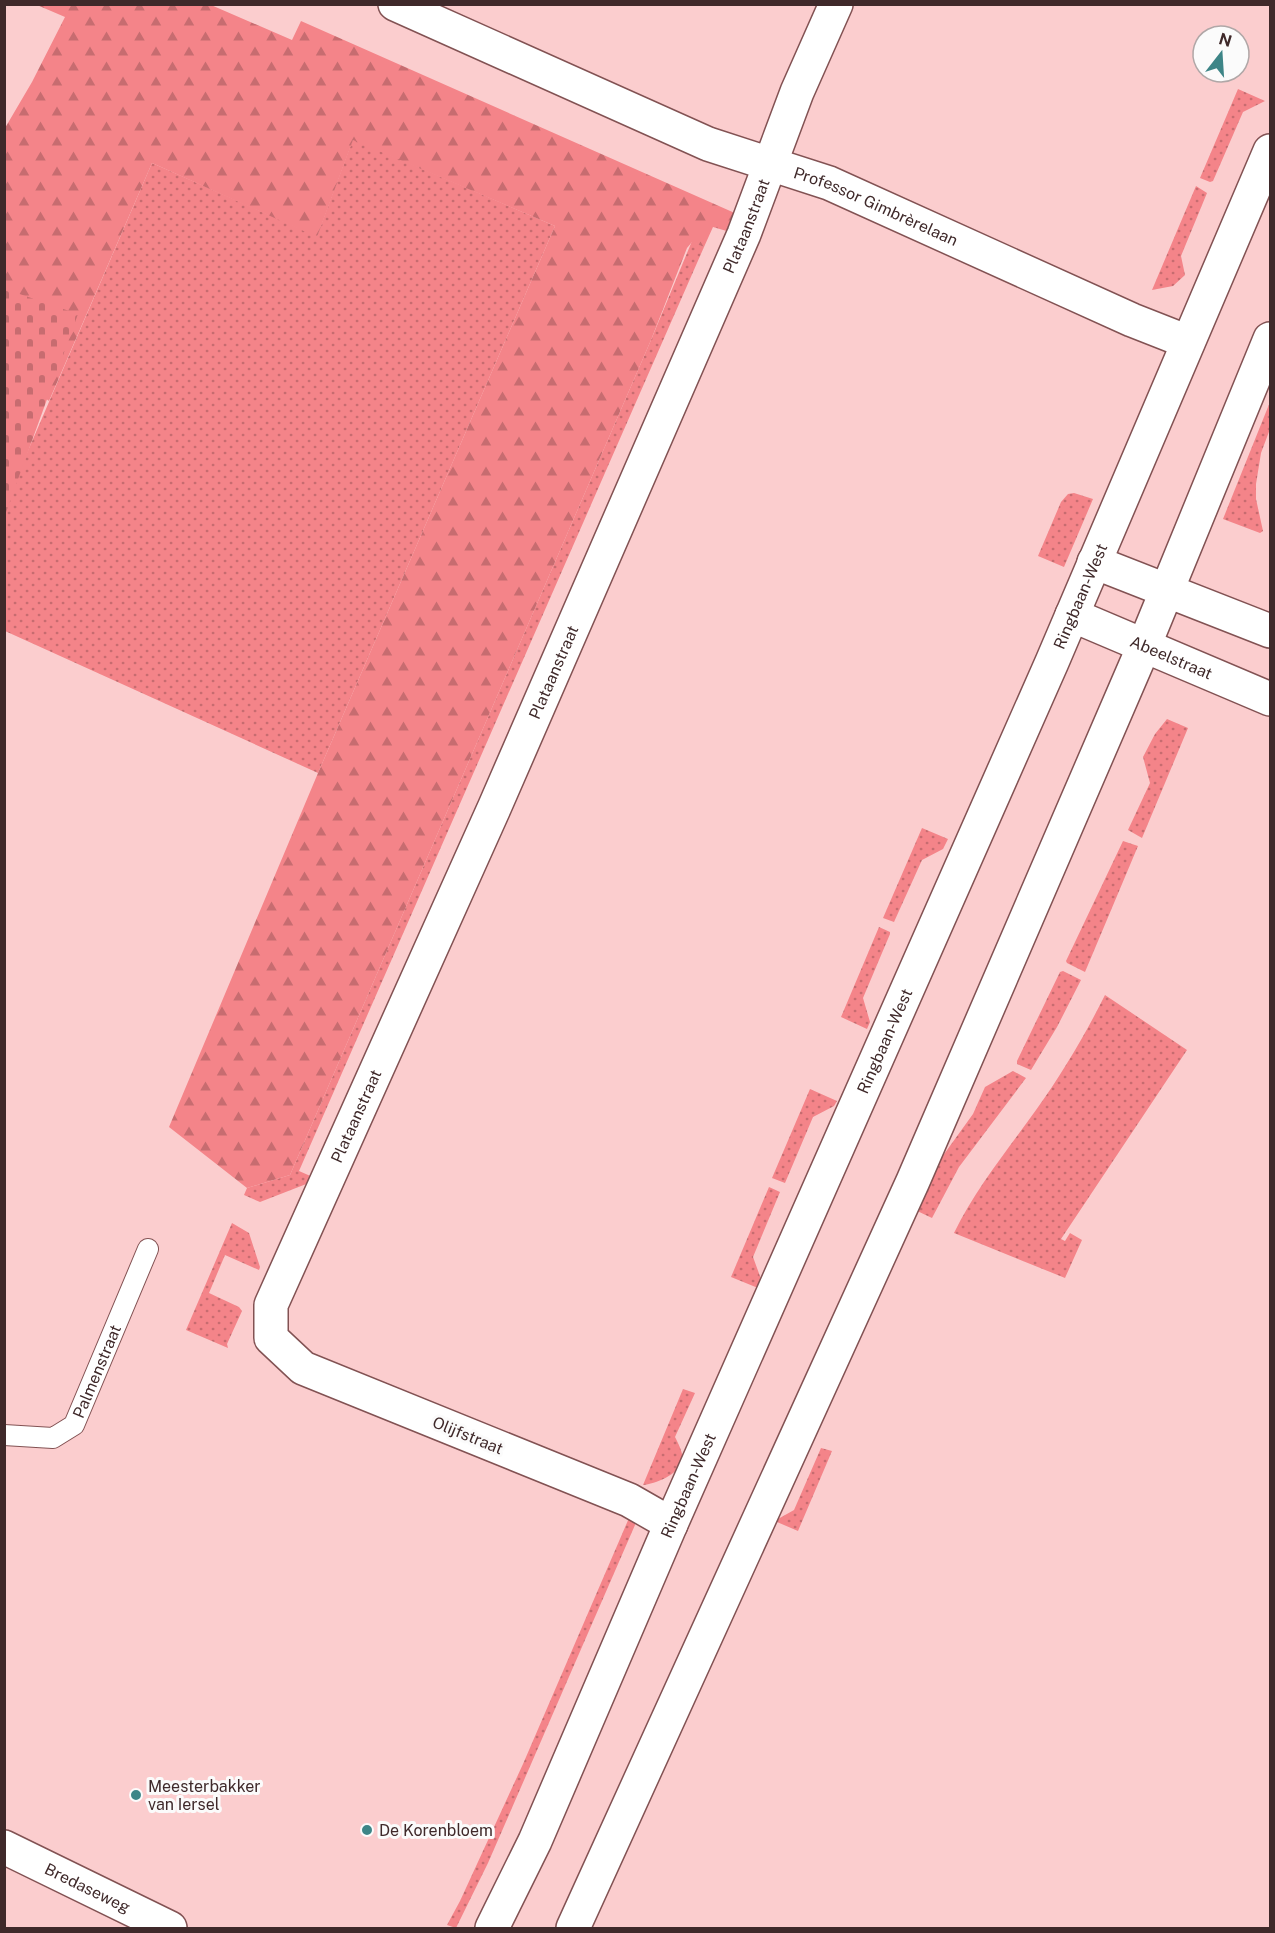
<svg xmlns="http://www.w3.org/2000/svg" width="1275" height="1933" viewBox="0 0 1275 1933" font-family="'Public Sans',sans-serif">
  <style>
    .grass { fill: url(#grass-dots) }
    .forest { fill: url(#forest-firs) }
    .cemetery { fill: url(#cemetery-stones) }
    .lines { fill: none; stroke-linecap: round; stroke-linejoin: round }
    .service-casing { stroke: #825253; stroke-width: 22 }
    .minor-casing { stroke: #825253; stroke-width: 36 }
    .tertiary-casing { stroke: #825253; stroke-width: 36 }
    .secondary-casing { stroke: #825253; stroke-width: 36 }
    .service { stroke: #fff; stroke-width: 20 }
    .minor { stroke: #fff; stroke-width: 33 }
    .tertiary { stroke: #fff; stroke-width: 33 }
    .secondary { stroke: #fff; stroke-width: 33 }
    .poi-dot { fill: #3d8587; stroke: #fbfbfb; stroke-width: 2 }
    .labels { text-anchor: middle; stroke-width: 6; stroke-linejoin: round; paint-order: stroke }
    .street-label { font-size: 16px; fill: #3f292a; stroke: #fbfbfb }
    .poi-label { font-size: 16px; fill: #3f292a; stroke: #fbfbfb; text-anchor: start }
  </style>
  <defs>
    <pattern id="grass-dots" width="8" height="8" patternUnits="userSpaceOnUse" patternTransform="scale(1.5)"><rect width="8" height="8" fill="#f48489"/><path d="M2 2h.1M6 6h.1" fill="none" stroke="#c76c70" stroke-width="1.8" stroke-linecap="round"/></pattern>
    <pattern id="forest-firs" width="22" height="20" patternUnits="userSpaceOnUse" patternTransform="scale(1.5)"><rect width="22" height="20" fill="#f48489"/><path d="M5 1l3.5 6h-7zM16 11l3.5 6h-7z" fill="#c76c70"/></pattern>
    <pattern id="cemetery-stones" width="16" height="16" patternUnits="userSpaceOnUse" patternTransform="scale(1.5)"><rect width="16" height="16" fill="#f48489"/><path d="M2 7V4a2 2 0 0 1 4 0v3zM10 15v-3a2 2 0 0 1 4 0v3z" fill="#c76c70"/></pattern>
  </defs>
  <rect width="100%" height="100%" fill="#fbcdce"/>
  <path class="grass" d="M 1238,89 L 1265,101 L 1243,112 L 1213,181 L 1210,182 L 1200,178 Z
    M 353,139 L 555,226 L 318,773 L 5,631 L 5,504 L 152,163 L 317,236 Z
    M 1196,186 L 1207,193 L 1181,256 L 1185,275 L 1173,286 L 1152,290 Z
    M 692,241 L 704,247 L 299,1171 L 315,1178 L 314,1181 L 260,1202 L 244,1195 L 247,1188 L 290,1175 L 651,340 Z
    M 1270,402 L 1270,429 L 1261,453 L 1256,484 L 1256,499 L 1263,531 L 1260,533 L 1223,519 Z
    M 1074,493 L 1093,499 L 1064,567 L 1038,556 L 1061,502 L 1068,494 Z
    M 1167,719 L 1188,728 L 1142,838 L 1128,830 L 1150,783 L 1143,757 L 1155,734 Z
    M 922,828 L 948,839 L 943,849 L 922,860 L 894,922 L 883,918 Z
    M 1123,841 L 1138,846 L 1085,972 L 1067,963 L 1066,961 Z
    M 879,927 L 890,932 L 890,934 L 863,998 L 870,1022 L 867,1029 L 841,1017 Z
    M 1063,971 L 1081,980 L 1057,1027 L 1031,1070 L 1017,1064 L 1017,1061 L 1060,972 Z
    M 1105,995 L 1187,1050 L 1061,1239 L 1065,1241 L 1070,1233 L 1082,1240 L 1065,1278 L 954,1233 C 976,1188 1007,1151 1036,1110 C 1062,1074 1085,1035 1105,995 Z
    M 1013,1071 L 1026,1078 L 959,1167 L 932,1218 L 913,1209 L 911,1200 L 973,1114 L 985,1087 Z
    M 810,1089 L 837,1101 L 834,1106 L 813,1117 L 785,1183 L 772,1178 Z
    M 769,1187 L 780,1192 L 753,1257 L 761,1279 L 758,1288 L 731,1277 Z
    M 232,1223 L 249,1233 L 260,1267 L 259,1270 L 225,1255 L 209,1293 L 239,1307 L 242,1311 L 227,1344 L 228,1348 L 186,1330 Z
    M 683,1389 L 695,1393 L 675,1437 C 678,1443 684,1454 682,1460 C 679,1475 655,1484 643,1485 Z
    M 821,1448 L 832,1451 L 798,1531 L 777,1522 L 778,1519 L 794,1510 Z
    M 629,1518 L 635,1521 L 635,1525 L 488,1863 L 456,1928 L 447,1925 L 460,1901 L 523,1764 Z"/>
  <path class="forest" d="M 37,5 L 211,5 L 292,40 L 301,21 L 737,214 L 730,232 L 713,227 L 704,247 L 692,242 L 687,248 L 651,340 L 290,1175 L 247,1188 L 169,1127 L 318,773 L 555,226 L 353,140 L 317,237 L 152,163 L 49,401 L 5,368 L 5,128 L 32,82 L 65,17 Z"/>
  <path class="cemetery" d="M 5,289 L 78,314 L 5,515 L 4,289 Z"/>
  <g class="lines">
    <defs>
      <g id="service">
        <path id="s1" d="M 4,1435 L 53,1438 L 74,1425 L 148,1249"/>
      </g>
      <g id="minor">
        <path id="s2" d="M 395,4 L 708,144 L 829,183 L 1132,320 L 1188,342"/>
        <path d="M 1094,562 L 1270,631"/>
        <path id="s3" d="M 1072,615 L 1270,699"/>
        <path id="s4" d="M 671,1524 L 629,1500 L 303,1368 L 271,1338 L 271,1305 L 495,806 L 744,234 L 797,92 L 836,4"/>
      </g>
      <g id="tertiary">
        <path id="s5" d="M 4,1847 L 170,1928"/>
      </g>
      <g id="secondary">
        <path id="s6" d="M 492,1928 L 535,1841 L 671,1524 L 1052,662 L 1270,151"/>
        <path d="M 573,1928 L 913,1181 L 1144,646 L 1270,339"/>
      </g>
    </defs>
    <use href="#service" class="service-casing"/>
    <use href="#minor" class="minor-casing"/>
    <use href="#tertiary" class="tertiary-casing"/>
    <use href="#secondary" class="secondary-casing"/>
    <use href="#service" class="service"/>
    <use href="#minor" class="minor"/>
    <use href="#tertiary" class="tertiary"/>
    <use href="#secondary" class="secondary"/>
  </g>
  <g class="poi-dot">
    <circle cx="136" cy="1795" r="6"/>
    <circle cx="367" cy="1830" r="6"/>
  </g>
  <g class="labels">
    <g class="street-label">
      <text dy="6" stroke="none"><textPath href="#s2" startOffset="522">Professor Gimbrèrelaan</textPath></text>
      <text dy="6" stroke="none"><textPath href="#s4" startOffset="1656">Plataanstraat</textPath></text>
      <text dy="6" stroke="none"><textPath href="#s6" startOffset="1456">Ringbaan-West</textPath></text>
      <text dy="6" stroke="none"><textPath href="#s3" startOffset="108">Abeelstraat</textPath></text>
      <text dy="6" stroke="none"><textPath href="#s4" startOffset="1170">Plataanstraat</textPath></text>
      <text dy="6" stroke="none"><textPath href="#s6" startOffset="970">Ringbaan-West</textPath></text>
      <text dy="6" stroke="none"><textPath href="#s4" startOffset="684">Plataanstraat</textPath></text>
      <text dy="6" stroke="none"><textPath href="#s1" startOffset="132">Palmenstraat</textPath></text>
      <text transform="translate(468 1435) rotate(22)" y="6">Olijfstraat</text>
      <text dy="6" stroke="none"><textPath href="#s6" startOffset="484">Ringbaan-West</textPath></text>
      <text dy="6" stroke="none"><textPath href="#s5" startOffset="93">Bredaseweg</textPath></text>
    </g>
    <g class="poi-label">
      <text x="148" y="1792">Meesterbakker<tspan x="148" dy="18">van Iersel</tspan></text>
      <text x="379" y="1836">De Korenbloem</text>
    </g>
  </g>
  <rect width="1275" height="1933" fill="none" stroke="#3f292a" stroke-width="12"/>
  <g transform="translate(1221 54) rotate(17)"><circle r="28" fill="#fbfbfb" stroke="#b0a7a7" stroke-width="1.5"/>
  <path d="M0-4.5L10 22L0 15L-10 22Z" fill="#3d8587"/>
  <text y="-9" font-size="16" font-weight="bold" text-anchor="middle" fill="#3f292a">N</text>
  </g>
</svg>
